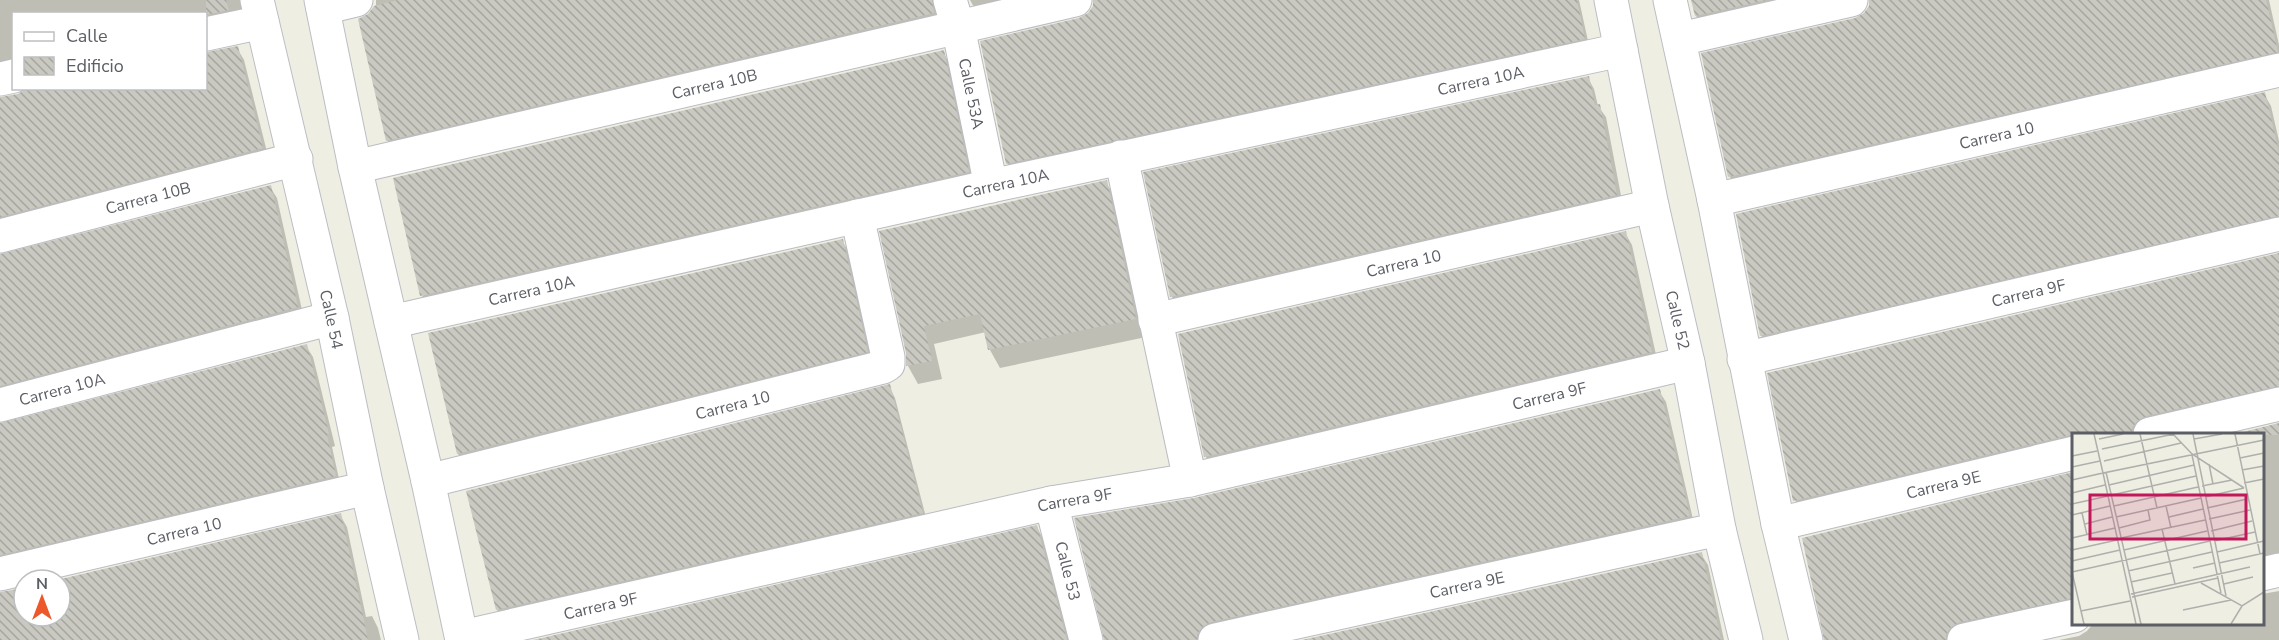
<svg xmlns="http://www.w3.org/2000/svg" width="2279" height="640" viewBox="0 0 2279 640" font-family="'Nunito Sans',sans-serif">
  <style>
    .shadow { fill: #0003 }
    .building { fill: url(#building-back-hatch) }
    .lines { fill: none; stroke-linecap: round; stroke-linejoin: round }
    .street-casing { stroke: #bbbcc2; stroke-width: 35 }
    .secondary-casing { stroke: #bcbec5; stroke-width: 35 }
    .street { stroke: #fff; stroke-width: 33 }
    .secondary { stroke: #fff; stroke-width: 33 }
    .labels { text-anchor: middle; stroke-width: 4.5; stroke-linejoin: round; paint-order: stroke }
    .street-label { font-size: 16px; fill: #5b5e64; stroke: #fff }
    .inset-road { fill: none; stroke: #afb0ac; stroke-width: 1.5 }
    .view { fill: #c2185b; fill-opacity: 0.15; stroke: #c2185b; stroke-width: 3 }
    .inset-edge { fill: none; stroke: #5b5e64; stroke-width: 3 }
  </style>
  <defs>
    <pattern id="building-back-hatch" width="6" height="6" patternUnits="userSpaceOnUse" patternTransform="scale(1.5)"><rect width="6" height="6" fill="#c9c8c1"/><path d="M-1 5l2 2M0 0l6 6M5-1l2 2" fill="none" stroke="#a6a6a0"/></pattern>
  </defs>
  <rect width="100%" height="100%" fill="#eeeee3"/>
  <path class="shadow" d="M 0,0 L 241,0 L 245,19 L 206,29 L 206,14 L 14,14 L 14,70 L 0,74 Z
    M 376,0 L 942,0 L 940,25 L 394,152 L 387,140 L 370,14 L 376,5 Z
    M 970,0 L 1048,0 L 979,16 Z
    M 1094,0 L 1579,0 L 1590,50 L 1014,175 L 1007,163 L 1080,19 L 1089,14 L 1094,6 Z
    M 1693,0 L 1823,0 L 1703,27 L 1696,16 Z
    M 1871,0 L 2269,0 L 2279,45 L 2279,64 L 1736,188 L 1730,177 L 1703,55 L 1856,20 L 1865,14 L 1870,5 Z
    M 237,48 L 244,60 L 269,160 L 0,230 L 0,99 L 206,88 L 206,54 Z
    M 943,51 L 949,63 L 974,183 L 428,307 L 422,296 Z
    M 1588,78 L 1594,89 L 1598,106 L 1606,117 L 1623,206 L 1178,308 L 1172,297 L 1145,173 Z
    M 2264,94 L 2271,106 L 2279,141 L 2279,228 L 1768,347 L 1761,335 Z
    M 1106,182 L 1116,200 L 1146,337 L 1000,368 L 990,350 L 986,332 L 934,344 L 942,379 L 918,384 L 908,366 L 908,353 L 881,232 Z
    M 270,187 L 277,198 L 304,319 L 0,399 L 0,256 Z
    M 1625,233 L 1632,245 L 1658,364 L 1212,468 L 1206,457 L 1180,335 Z
    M 842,241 L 849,252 L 873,363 L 465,465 L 458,454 L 430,334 Z
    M 2279,255 L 2279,398 L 2142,434 L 2074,434 L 2074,447 L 1802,512 L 1795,500 Z
    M 306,346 L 313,357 L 335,446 L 332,447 L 341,488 L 0,568 L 0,425 Z
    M 889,386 L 895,398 L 928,525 L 504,621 L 497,610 Z
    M 1659,391 L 1666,402 L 1695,528 L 1207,640 L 1106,640 L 1195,500 Z
    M 2279,425 L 2279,564 L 2262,568 L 2262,434 Z
    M 2074,474 L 2074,610 L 1956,640 L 1826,640 L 1803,539 Z
    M 340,515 L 347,527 L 366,617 L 372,616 L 378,628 L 381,640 L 0,640 L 0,594 L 24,589 L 24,616 L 60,616 L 60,581 Z
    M 1037,527 L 1043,539 L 1069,640 L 540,640 Z
    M 1701,554 L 1708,565 L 1724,640 L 1309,640 Z
    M 2279,591 L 2279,640 L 2059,640 L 2079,636 L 2087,631 L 2093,624 L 2262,624 L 2262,594 Z"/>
  <path class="building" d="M 206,0 L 226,0 L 229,10 L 206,15 Z
    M 398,0 L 932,0 L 934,13 L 386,141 L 358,19 L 368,14 L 374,6 Z
    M 1093,0 L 1577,0 L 1585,39 L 1006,164 L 980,41 L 1079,18 L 1088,13 L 1093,6 Z
    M 1691,0 L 1767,0 L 1695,16 Z
    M 1869,0 L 2266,0 L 2278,52 L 1728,177 L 1701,53 L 1855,18 L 1864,13 L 1869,6 Z
    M 238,46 L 263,148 L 0,217 L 0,97 L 18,94 L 28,88 L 206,88 L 206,52 Z
    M 944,50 L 969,172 L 420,296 L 393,178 Z
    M 1589,76 L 1595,105 L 1600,104 L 1617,195 L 1170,297 L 1143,172 Z
    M 2265,92 L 2279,152 L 2279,216 L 1760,336 L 1736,214 Z
    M 1107,180 L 1136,319 L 988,350 L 980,314 L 924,326 L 932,361 L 906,366 L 906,353 L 879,231 Z
    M 271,185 L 298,307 L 0,386 L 0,254 Z
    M 1626,231 L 1652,352 L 1204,457 L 1178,334 Z
    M 843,239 L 868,352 L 457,454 L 428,333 Z
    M 2279,253 L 2279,386 L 2146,416 L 2137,421 L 2132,428 L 2132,435 L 2070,435 L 1793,501 L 1767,373 Z
    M 307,344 L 329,434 L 327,435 L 336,476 L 0,555 L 0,423 Z
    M 890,384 L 923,513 L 496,610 L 466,491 Z
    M 1660,389 L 1690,516 L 1211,622 L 1202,627 L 1197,634 L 1197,640 L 1104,640 L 1074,518 L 1194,498 Z
    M 2279,423 L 2279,435 L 2231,435 Z
    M 2073,472 L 2073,598 L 1960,622 L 1951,627 L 1946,634 L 1946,640 L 1824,640 L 1802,538 Z
    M 341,513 L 368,640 L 0,640 L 0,592 L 24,588 L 24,616 L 60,616 L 60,580 L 57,580 Z
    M 1037,525 L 1067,640 L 533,640 Z
    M 1702,552 L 1721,640 L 1302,640 Z"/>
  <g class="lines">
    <defs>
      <g id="street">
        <path id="s1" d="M 950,0 L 958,27 L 991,186"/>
        <path d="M 323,8 L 356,0"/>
        <path d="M 206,34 L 262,22"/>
        <path d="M 1680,39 L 1851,0"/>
        <path d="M 0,79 L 14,76"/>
        <path d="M 1121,157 L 1190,480"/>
        <path id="s2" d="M 355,167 L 1075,0"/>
        <path id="s3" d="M 1714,200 L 2279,70"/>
        <path id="s4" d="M 0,236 L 296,159"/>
        <path id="s5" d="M 1155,320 L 1652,206"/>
        <path id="s6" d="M 391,322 L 991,186 L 1621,50"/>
        <path id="s7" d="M 1744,359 L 2279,234"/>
        <path id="s8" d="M 0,405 L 332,318"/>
        <path d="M 2150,434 L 2279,404"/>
        <path id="s9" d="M 428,481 L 883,367 L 888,364 L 888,357 L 857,216"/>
        <path id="s10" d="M 1051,503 L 1086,640"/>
        <path id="s11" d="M 1778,524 L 2074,453"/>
        <path id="s12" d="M 0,574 L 367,488"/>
        <path d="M 2262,574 L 2279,570"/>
        <path id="s13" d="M 462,637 L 1051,503 L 1190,480 L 1688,363"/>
        <path id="s14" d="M 1215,640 L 1719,529"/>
        <path d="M 1964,640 L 2074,616"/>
      </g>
      <g id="secondary">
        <path id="s15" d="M 257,0 L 332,318 L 367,488 L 402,640"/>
        <path d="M 321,0 L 355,167 L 428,481 L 462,640"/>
        <path id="s16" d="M 1611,0 L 1652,206 L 1688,363 L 1719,529 L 1746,640"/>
        <path d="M 1670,0 L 1714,200 L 1778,524 L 1806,640"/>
      </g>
    </defs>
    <use href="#street" class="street-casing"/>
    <use href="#secondary" class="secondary-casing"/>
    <use href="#street" class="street"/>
    <use href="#secondary" class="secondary"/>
  </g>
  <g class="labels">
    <g class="street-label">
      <text dy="6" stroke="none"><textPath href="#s6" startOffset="1116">Carrera 10A</textPath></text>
      <text dy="6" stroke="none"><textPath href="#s2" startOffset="369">Carrera 10B</textPath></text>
      <text dy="6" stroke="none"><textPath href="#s1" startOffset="96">Calle 53A</textPath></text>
      <text dy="6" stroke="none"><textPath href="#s3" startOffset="290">Carrera 10</textPath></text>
      <text dy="6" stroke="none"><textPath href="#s6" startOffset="630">Carrera 10A</textPath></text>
      <text dy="6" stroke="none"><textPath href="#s4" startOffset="153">Carrera 10B</textPath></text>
      <text dy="6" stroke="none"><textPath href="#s5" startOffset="255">Carrera 10</textPath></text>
      <text dy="6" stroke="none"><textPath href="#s6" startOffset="144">Carrera 10A</textPath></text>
      <text dy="6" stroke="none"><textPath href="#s7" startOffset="292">Carrera 9F</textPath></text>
      <text dy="6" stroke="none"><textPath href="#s15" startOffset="328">Calle 54</textPath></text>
      <text dy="6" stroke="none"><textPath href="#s16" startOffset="327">Calle 52</textPath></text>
      <text dy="6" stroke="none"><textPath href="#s8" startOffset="64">Carrera 10A</textPath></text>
      <text dy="6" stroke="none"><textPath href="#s13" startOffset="1114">Carrera 9F</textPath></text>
      <text dy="6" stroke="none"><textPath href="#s9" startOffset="314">Carrera 10</textPath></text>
      <text dy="6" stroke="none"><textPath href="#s11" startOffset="170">Carrera 9E</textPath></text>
      <text dy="6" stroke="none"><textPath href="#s13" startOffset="628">Carrera 9F</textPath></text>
      <text dy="6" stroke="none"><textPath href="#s12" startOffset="189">Carrera 10</textPath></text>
      <text dy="6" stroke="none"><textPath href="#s10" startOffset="70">Calle 53</textPath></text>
      <text dy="6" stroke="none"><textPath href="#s14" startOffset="258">Carrera 9E</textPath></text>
      <text dy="6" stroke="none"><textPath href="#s13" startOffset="142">Carrera 9F</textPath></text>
    </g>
  </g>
  <g transform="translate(2072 433)">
    <rect width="192" height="192" fill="#eeeee3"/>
    <path class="inset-road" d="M 22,1 L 31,40 L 192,7M 68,1 L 85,75M 101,1 L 120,21 L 172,55M 121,1 L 154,163M 163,1 L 188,121M 27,6 L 51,1M 122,6 L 150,1M 30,16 L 102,1M 120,22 L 149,160M 0,23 L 25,18M 168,25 L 192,20M 32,28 L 109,10M 137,31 L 141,51M 0,34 L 28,28M 170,37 L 192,33M 34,39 L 69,191M 0,47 L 31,40 L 64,191M 172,50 L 192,46M 37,52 L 122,32M 130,53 L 160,47M 0,60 L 33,52M 40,62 L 124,43M 133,64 L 172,55M 0,71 L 36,63M 42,73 L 126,54M 94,73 L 99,95M 135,75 L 175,66M 10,80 L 15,102M 0,82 L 38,73M 44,84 L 129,65M 97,84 L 131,76M 137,86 L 178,77M 13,91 L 40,84M 47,95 L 78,87 L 76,77M 90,96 L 103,151M 139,98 L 180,88M 0,105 L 43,95M 49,105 L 133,87M 142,108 L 183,99M 0,117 L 45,107M 52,117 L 135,98M 145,119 L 192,108M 0,128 L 48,117M 147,130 L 192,120M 121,135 L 143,130M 56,138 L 140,119M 0,139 L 138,108M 0,139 L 12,191M 59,149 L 100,140M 129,150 L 170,173 L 192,159M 152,151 L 181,144M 59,161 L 178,134M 60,164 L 146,145M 111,177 L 159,167M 9,178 L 58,168M 159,191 L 170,173"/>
    <path class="view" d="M 18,62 L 174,62 L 174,106 L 18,106 Z"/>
    <rect width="192" height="192" class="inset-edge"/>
  </g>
  <rect x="12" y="12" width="195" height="78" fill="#ffffff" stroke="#bdbfc1" stroke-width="1.5"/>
  <rect x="24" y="32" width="30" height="9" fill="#ffffff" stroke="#bdbfc1" stroke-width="1.5"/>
  <text x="66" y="42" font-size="18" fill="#5b5e64">Calle</text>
  <rect x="24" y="57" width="30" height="18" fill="url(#building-back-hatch)" stroke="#bdbfc1" stroke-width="1.5"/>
  <text x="66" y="72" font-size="18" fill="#5b5e64">Edificio</text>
  <g transform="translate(42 598)"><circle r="28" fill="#ffffff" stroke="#bdbfc1" stroke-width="1.5"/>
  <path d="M0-4.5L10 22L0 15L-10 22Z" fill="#ec582c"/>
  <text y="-9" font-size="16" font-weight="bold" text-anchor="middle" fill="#5b5e64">N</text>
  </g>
</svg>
